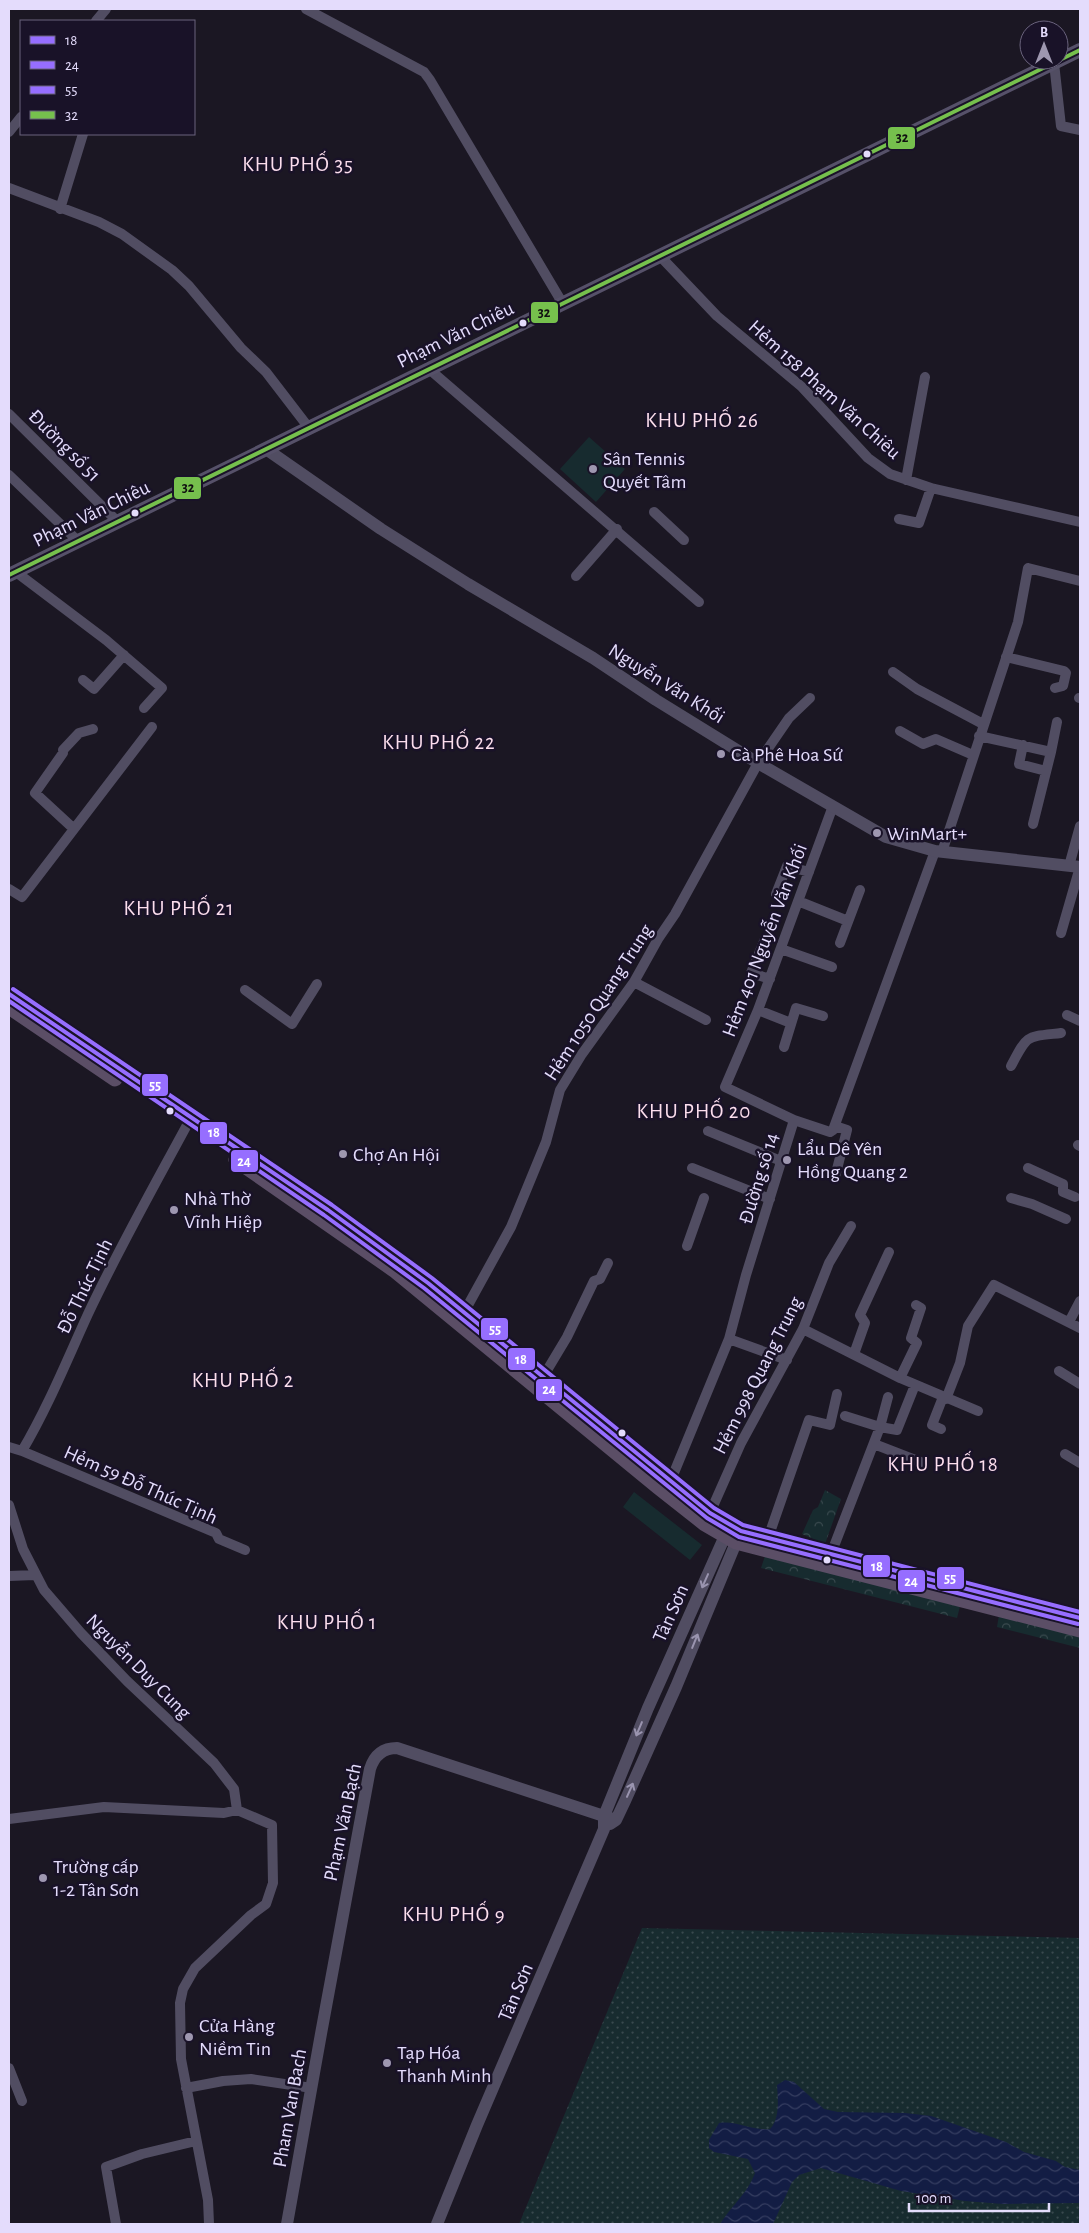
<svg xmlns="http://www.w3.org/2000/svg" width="1089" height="2233" viewBox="0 0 1089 2233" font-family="'Alegreya Sans',sans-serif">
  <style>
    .grass { fill: url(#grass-dots) }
    .forest { fill: url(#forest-crowns) }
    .pitch { fill: #172b2f }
    .water { fill: url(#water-waves) }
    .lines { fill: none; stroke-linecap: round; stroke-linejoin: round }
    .minor { stroke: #514d62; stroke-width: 10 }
    .tertiary { stroke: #514d62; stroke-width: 12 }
    .secondary { stroke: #565169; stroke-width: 14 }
    .primary { stroke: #5b4e66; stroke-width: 15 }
    .bus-1-casing { stroke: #191228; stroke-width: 8 }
    .bus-2-casing { stroke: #191228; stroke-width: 8 }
    .bus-3-casing { stroke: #191228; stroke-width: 8 }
    .bus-4-casing { stroke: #191228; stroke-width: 8 }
    .bus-1 { stroke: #966eff; stroke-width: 4 }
    .bus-2 { stroke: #966eff; stroke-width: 4 }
    .bus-3 { stroke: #966eff; stroke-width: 4 }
    .bus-4 { stroke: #76c04d; stroke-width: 4 }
    .oneway { stroke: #9a94af }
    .bus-dot { fill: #e4dcfc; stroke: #191228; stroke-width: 2 }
    .poi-dot { fill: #9e97b0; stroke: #191228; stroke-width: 2 }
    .labels { text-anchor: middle; stroke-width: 5; stroke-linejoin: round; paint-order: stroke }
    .street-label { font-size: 20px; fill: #e4dcfc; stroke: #191228 }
    .poi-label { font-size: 20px; fill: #e4dcfc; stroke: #191228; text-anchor: start }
    .neighbourhood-label { font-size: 21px; letter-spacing: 1px; fill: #fcdeed; stroke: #191228 }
    .line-badge { stroke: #191228; stroke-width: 2 }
    .badge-label { font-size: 14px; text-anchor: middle; font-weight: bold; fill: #fff }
    .pale-badge-label { font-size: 14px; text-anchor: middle; font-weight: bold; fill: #111 }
  </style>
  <defs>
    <pattern id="grass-dots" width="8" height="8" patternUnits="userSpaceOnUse" patternTransform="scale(1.25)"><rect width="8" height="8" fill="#172b2f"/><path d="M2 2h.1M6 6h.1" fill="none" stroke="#39494e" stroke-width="1.8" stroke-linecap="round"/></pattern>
    <pattern id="forest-crowns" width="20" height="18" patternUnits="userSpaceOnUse" patternTransform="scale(1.25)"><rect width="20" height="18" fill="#172b2f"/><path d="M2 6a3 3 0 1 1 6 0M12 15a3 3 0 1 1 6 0" fill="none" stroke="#39494e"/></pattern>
    <pattern id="water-waves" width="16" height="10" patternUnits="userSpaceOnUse" patternTransform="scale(1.25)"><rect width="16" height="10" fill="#131d44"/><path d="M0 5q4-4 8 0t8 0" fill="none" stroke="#353d60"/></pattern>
  </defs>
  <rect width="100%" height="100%" fill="#1b1723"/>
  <path class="grass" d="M 642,1928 L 1080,1938 L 1080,2224 L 519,2224 Z"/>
  <path class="forest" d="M 825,1490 L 841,1499 L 825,1544 L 802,1534 L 813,1510 L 818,1507 Z
    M 765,1556 L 960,1606 L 957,1618 L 761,1568 Z
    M 999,1615 L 1080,1636 L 1080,1648 L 997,1627 Z"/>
  <path class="pitch" d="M 589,437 L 625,469 L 596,502 L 560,469 Z
    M 634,1492 L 702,1545 L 690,1560 L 623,1507 Z"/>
  <path class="water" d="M 785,2080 L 794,2082 L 824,2109 L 838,2112 L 905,2113 L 931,2116 L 1006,2142 L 1024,2152 L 1056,2161 L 1065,2167 L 1080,2170 L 1080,2203 L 1003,2204 L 965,2201 L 901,2191 L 821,2168 L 799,2175 L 792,2182 L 773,2224 L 720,2224 C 731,2206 748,2193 755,2173 L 748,2159 L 714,2152 L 709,2148 L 709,2140 L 719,2123 C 736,2120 752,2131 770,2129 C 780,2118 778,2100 777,2085 Z"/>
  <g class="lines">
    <path class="minor" d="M 306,9 L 424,72 L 430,80 L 563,304
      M 96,21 L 106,9
      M 1054,63 L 1061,126 L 1080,130
      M 9,132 L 21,117
      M 9,188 L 99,222 L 122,234 L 172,270 L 189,286 L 241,348 L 266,372 L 309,428
      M 60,209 L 83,134
      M 660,256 L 717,316 L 802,387 L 868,458 L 890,474 L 931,488 L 1080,522
      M 429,369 L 699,602
      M 9,414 L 118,522
      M 9,475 L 78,541
      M 906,480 L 925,377
      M 654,512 L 684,540
      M 899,519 L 919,523 L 931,488
      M 16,572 L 106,640 L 162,688 L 144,708
      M 576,576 L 617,529
      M 1006,657 L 1064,671 L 1066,673 L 1063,686 L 1055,688
      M 893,672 L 917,689 L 983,724
      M 83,680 L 94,689 L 124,655
      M 1079,698 L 1080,698
      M 900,731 L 923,744 L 936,739 L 973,755
      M 979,736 L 1051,752 L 1033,824
      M 1023,745 L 1019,764 L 1046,771
      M 63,750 L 79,733 L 93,729
      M 1051,752 L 1057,722
      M 63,753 L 35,793 L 74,829
      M 942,852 L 1018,622 L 1028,568 L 1080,581
      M 1069,866 L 1080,826
      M 9,889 L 22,897 L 152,727
      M 776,894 L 787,866 L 809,872
      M 798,901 L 848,921
      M 1061,933 L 1080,867
      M 765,939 L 751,973 L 770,979
      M 840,943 L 860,890
      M 781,949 L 832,967
      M 634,982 L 706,1020
      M 245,990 L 292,1024 L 317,984
      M 758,1010 L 791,1023
      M 1067,1015 L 1080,1021
      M 784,1047 L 796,1008 L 823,1016
      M 1011,1066 C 1028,1034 1025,1037 1061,1033
      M 794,1120 L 725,1087 L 758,1010 L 833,806
      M 835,1126 L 847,1130 L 835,1177
      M 708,1131 L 781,1161
      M 1078,1145 L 1080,1146
      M 692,1168 L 770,1199
      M 1028,1168 L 1063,1184 L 1063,1192 L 1075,1197
      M 1011,1198 L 1032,1204 L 1066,1219
      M 687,1246 L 704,1198
      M 462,1316 L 511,1227 L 546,1142 L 560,1090 L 582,1054 L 634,982 L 658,939 L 675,914 L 758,763 L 789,718 L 810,698
      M 1069,1322 L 1080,1301
      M 803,1329 L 900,1378 L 978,1411
      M 729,1339 L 787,1360
      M 854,1354 L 865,1323 L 860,1315 L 889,1252
      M 1059,1371 L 1080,1384
      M 543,1377 L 567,1337 L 594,1281 L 600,1279 L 608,1263
      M 900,1378 L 917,1343 L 911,1338 L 921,1308 L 916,1305
      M 946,1399 L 960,1363 L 968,1326 L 994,1285 L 1080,1328
      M 845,1416 L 880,1427 L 897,1430 L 915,1385
      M 941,1429 L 932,1425 L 943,1397
      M 874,1444 L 923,1463
      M 9,1447 L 22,1451 C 48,1407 67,1360 88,1314 C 118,1250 153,1188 187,1125
      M 22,1451 L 216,1533 L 219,1539 L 245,1550
      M 1065,1454 L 1080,1463
      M 671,1480 L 729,1339 L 746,1275 L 794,1120 L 830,1132 L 833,1130 L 935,851
      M 9,1505 L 23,1549 L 44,1590 L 81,1633 L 127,1681 L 214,1763 L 234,1789 L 237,1810 L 272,1825 L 273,1883 L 266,1904 L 251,1915 L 195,1968 L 183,1989 L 180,2003 L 181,2059 L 208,2200 L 209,2224
      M 710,1513 L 741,1443 L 803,1329 L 829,1263 L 851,1226
      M 768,1538 L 809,1420 L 830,1425 L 837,1394
      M 831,1554 L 880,1427 L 888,1397
      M 9,1576 L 35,1575
      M 9,1819 L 104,1807 L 224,1813 L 237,1810
      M 9,2068 L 22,2101
      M 186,2088 L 223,2081 L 251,2079 L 312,2088
      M 116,2224 L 106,2167 L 142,2154 L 196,2141"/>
    <path class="tertiary" d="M 266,449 L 381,529 L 468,584 L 593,658 L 656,700 L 758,763 L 886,837 L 935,851 L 1080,867
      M 610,1824 L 616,1820 L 625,1801 L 676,1687 L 740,1533
      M 287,2224 C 314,2072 341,1921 370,1769 C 374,1756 382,1748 397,1748 L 616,1820
      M 437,2224 L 477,2125 L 604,1829 L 604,1816 L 648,1708 L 729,1527"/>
    <path class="secondary" d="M 9,575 L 1080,50"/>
    <path class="primary" d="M 9,994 L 328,1210 L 428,1283 L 593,1419 L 671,1480 L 710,1513 L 741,1531 L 1080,1618
      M 9,1007 L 115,1079
      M 236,1160 L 394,1270 L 658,1487 L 705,1524 L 736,1542 L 1080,1630"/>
    <defs>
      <path id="bus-1" d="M 9,994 L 328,1210 L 428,1283 L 710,1513 L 741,1531 L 1080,1618"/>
      <path id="bus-2" d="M 9,1001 L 324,1215 L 424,1288 L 707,1518 L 739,1537 L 1078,1624"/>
      <path id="bus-3" d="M 13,989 L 332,1205 L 432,1278 L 714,1508 L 743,1525 L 1080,1612"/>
      <path id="bus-4" d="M 9,575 L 1080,50"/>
    </defs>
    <use href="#bus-1" class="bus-1-casing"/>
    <use href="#bus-2" class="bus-2-casing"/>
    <use href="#bus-3" class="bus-3-casing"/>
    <use href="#bus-4" class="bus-4-casing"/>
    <use href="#bus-1" class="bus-1"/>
    <use href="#bus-2" class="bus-2"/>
    <use href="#bus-3" class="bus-3"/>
    <use href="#bus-4" class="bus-4"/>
  </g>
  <defs><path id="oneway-shaft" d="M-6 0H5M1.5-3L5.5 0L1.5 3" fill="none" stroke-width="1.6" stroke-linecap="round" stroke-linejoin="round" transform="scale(1.25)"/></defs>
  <g class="oneway">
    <use href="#oneway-shaft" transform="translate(705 1581) rotate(114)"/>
    <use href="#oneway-shaft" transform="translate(695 1641) rotate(-68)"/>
    <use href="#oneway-shaft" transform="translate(639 1729) rotate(113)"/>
    <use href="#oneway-shaft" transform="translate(630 1790) rotate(-66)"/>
  </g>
  <g class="bus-dot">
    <circle cx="867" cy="154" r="4.5"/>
    <circle cx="523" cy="323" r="4.5"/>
    <circle cx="135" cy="513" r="4.5"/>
    <circle cx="170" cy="1111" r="4.5"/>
    <circle cx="622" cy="1433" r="4.5"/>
    <circle cx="827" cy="1560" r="4.5"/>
  </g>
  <g class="poi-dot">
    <circle cx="593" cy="469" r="5"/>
    <circle cx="721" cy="754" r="5"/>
    <circle cx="877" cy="833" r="5"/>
    <circle cx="343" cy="1154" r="5"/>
    <circle cx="787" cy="1160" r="5"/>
    <circle cx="174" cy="1210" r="5"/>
    <circle cx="43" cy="1878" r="5"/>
    <circle cx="189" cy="2037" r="5"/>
    <circle cx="387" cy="2063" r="5"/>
  </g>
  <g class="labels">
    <g class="street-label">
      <text transform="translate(455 334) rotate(-26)" y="7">Phạm Văn Chiêu</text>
      <text transform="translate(825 389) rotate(42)" y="7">Hẻm 158 Phạm Văn Chiêu</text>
      <text transform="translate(65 445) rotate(45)" y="7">Đường số 51</text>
      <text transform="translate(91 513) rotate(-26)" y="7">Phạm Văn Chiêu</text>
      <text transform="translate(667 683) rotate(32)" y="7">Nguyễn Văn Khối</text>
      <text transform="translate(764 940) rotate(-69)" y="7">Hẻm 401 Nguyễn Văn Khối</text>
      <text transform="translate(598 1002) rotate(-57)" y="7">Hẻm 1050 Quang Trung</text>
      <text transform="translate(758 1178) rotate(-73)" y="7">Đường số 14</text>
      <text transform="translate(84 1286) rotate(-64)" y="7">Đỗ Thúc Tịnh</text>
      <text transform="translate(757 1375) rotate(-63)" y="7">Hẻm 998 Quang Trung</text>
      <text transform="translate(141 1484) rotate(24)" y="7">Hẻm 59 Đỗ Thúc Tịnh</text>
      <text transform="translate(670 1613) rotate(-66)" y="7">Tân Sơn</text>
      <text transform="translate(139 1666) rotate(45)" y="7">Nguyễn Duy Cung</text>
      <text transform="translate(342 1822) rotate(-78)" y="7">Phạm Văn Bạch</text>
      <text transform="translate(515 1992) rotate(-67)" y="7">Tân Sơn</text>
      <text transform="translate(289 2108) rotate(-80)" y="7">Pham Van Bach</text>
    </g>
    <g class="poi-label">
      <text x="603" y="465">Sân Tennis<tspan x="603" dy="23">Quyết Tâm</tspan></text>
      <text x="731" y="761">Cà Phê Hoa Sứ</text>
      <text x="887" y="840">WinMart+</text>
      <text x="797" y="1155">Lẩu Dê Yên<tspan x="797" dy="23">Hồng Quang 2</tspan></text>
      <text x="353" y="1161">Chợ An Hội</text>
      <text x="184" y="1205">Nhà Thờ<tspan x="184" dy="23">Vĩnh Hiệp</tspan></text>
      <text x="53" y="1873">Trường cấp<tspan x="53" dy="23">1-2 Tân Sơn</tspan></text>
      <text x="199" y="2032">Cửa Hàng<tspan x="199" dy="23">Niềm Tin</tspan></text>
      <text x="397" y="2059">Tạp Hóa<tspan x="397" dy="23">Thanh Minh</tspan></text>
    </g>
    <g class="neighbourhood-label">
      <text x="298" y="171">KHU PHỐ 35</text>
      <text x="702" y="427">KHU PHỐ 26</text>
      <text x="439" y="749">KHU PHỐ 22</text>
      <text x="179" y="915">KHU PHỐ 21</text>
      <text x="694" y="1118">KHU PHỐ 20</text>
      <text x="243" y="1387">KHU PHỐ 2</text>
      <text x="943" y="1471">KHU PHỐ 18</text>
      <text x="327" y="1629">KHU PHỐ 1</text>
      <text x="454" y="1921">KHU PHỐ 9</text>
    </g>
  </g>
  <g class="line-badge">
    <rect x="887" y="126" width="29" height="24" rx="5" fill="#76c04d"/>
    <rect x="530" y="301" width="29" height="23" rx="5" fill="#76c04d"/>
    <rect x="173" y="476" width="29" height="24" rx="5" fill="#76c04d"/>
    <rect x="141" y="1073" width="28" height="24" rx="5" fill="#966eff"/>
    <rect x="199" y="1121" width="29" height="24" rx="5" fill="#966eff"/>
    <rect x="230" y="1149" width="29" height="24" rx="5" fill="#966eff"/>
    <rect x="480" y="1317" width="29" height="24" rx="5" fill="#966eff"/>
    <rect x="507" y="1347" width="29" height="24" rx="5" fill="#966eff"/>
    <rect x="535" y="1378" width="28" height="24" rx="5" fill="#966eff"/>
    <rect x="862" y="1554" width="29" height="24" rx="5" fill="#966eff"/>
    <rect x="936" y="1566" width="29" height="24" rx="5" fill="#966eff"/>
    <rect x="897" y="1569" width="29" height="24" rx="5" fill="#966eff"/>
  </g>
  <g class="badge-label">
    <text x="155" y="1090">55</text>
    <text x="214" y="1137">18</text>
    <text x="244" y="1166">24</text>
    <text x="495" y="1334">55</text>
    <text x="521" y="1364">18</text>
    <text x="549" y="1394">24</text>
    <text x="877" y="1571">18</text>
    <text x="950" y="1583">55</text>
    <text x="911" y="1586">24</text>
  </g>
  <g class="pale-badge-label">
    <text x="902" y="142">32</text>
    <text x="544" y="317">32</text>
    <text x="188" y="492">32</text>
  </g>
  <rect width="1089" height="2233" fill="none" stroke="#e4dcfc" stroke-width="20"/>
  <rect x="20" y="20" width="175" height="115" fill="#191228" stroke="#6a637d"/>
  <rect x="30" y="36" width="25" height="8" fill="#966eff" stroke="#6a637d"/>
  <text x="65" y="45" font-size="15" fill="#e4dcfc">18</text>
  <rect x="30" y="61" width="25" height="8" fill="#966eff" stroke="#6a637d"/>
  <text x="65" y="70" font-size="15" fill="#e4dcfc">24</text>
  <rect x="30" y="86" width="25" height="8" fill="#966eff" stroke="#6a637d"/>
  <text x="65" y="95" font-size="15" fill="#e4dcfc">55</text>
  <rect x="30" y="111" width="25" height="8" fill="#76c04d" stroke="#6a637d"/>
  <text x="65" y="120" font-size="15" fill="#e4dcfc">32</text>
  <g transform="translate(1044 45)"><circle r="24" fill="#191228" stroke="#6a637d"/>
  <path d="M0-4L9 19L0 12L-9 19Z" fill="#9e97b0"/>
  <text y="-8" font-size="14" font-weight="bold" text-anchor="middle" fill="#e4dcfc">B</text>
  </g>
  <path d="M909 2203v8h140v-8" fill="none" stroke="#e4dcfc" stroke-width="2.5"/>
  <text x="916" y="2203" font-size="15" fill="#e4dcfc" stroke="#191228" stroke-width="4" paint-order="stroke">100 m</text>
</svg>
